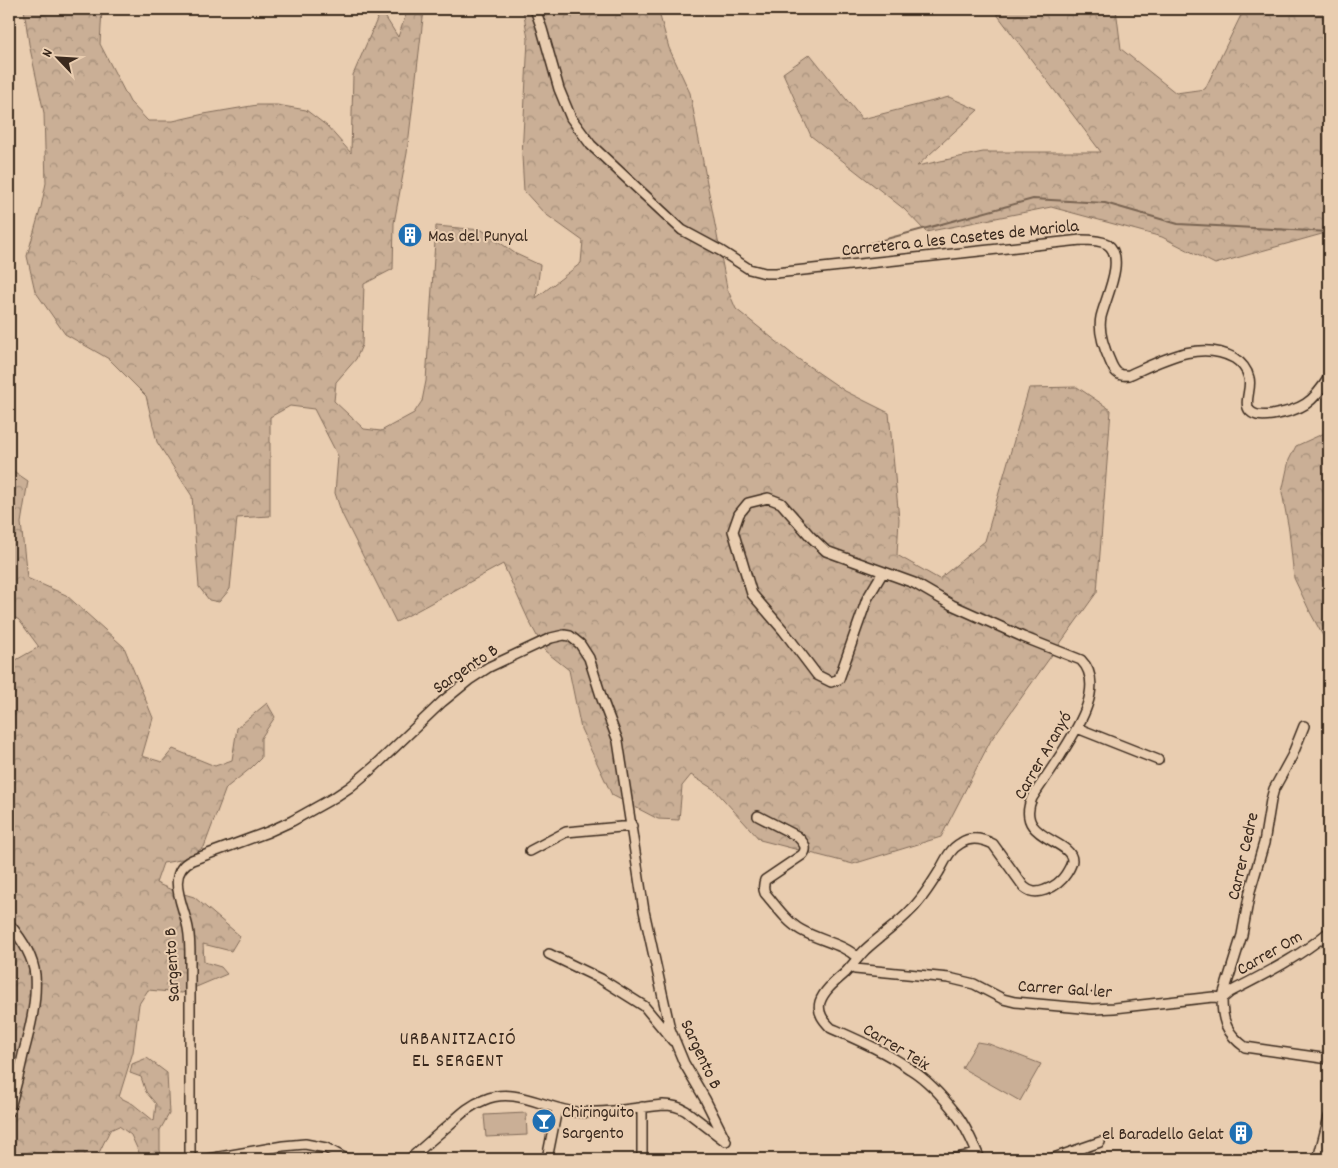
<svg xmlns="http://www.w3.org/2000/svg" width="1338" height="1168" viewBox="0 0 1338 1168" font-family="Dekko,sans-serif">
  <style>
    .forest { fill: url(#forest-crowns); stroke: #826c5a }
    .garden { fill: #caaf96; stroke: #826c5a }
    .lines { fill: none; stroke-linecap: round; stroke-linejoin: round }
    .stream { stroke: #786351; stroke-width: 2 }
    .minor-casing { stroke: #3b2a1e; stroke-width: 12 }
    .minor { stroke: #e9cdb0; stroke-width: 9 }
    .labels { text-anchor: middle; stroke-width: 4; stroke-linejoin: round; paint-order: stroke }
    .poi-label { font-size: 18px; fill: #3b2a1e; stroke: #e9cdb0; text-anchor: start }
    .street-label { font-size: 18px; fill: #3b2a1e; stroke: #e9cdb0 }
    .neighbourhood-label { font-size: 19px; letter-spacing: 1px; fill: #3b2a1e; stroke: #e9cdb0 }
  </style>
  <defs>
    <pattern id="forest-crowns" width="20" height="18" patternUnits="userSpaceOnUse" patternTransform="scale(1.25)"><rect width="20" height="18" fill="#caaf96"/><path d="M2 6a3 3 0 1 1 6 0M12 15a3 3 0 1 1 6 0" fill="none" stroke="#a58f7a"/></pattern>
  </defs>
  <rect width="100%" height="100%" fill="#e9cdb0"/>
  <filter id="ink" filterUnits="userSpaceOnUse"><feTurbulence type="fractalNoise" baseFrequency=".02" numOctaves="2"/><feDisplacementMap in="SourceGraphic" scale="10" xChannelSelector="R" yChannelSelector="G"/><feConvolveMatrix kernelMatrix="1 2 1 2 8 2 1 2 1" color-interpolation-filters="sRGB"/></filter>
  <g filter="url(#ink)">
    <path class="forest" d="M 24,9 L 102,9 L 100,44 L 130,102 L 148,121 L 173,121 L 204,114 L 257,105 L 277,105 L 306,110 L 327,126 L 351,153 L 353,75 L 381,10 L 398,37 L 408,9 L 424,10 L 407,153 L 394,223 L 393,269 L 364,284 L 362,345 L 356,359 L 336,382 L 334,401 L 364,429 L 381,431 L 414,413 L 422,401 L 426,381 L 436,226 L 482,230 L 516,254 L 540,265 L 536,298 L 581,263 L 583,241 L 544,213 L 524,191 L 522,156 L 528,39 L 523,9 L 658,9 L 669,48 L 690,93 L 727,288 L 736,309 L 797,358 L 845,391 L 889,413 L 899,519 L 897,555 L 939,579 L 985,541 L 1029,388 L 1077,387 L 1111,410 L 1097,592 L 991,740 L 941,837 L 853,864 L 760,840 L 715,790 L 691,775 L 682,786 L 679,820 L 658,819 L 612,795 L 581,729 L 569,670 L 545,651 L 529,621 L 503,564 L 396,622 L 342,514 L 335,493 L 338,456 L 314,409 L 290,406 L 270,417 L 270,516 L 237,518 L 230,589 L 219,602 L 209,600 L 199,587 L 192,496 L 157,442 L 146,396 L 109,359 L 65,334 L 35,291 L 27,256 L 41,207 L 46,183 L 44,113 L 29,44 Z
      M 993,9 L 1116,9 L 1121,49 L 1176,93 L 1205,89 L 1244,9 L 1329,9 L 1329,232 L 1215,264 L 1162,237 L 1051,207 L 926,232 L 904,209 L 811,136 L 783,73 L 810,54 L 862,119 L 949,97 L 978,110 L 917,166 L 983,152 L 1101,152 Z
      M 1329,431 L 1329,647 L 1310,612 L 1294,578 L 1289,530 L 1282,492 L 1289,460 L 1296,446 Z
      M 9,468 L 28,481 L 21,523 L 27,578 L 66,595 L 124,647 L 153,718 L 142,756 L 162,762 L 173,749 L 215,766 L 232,760 L 237,728 L 267,703 L 275,717 L 261,738 L 261,758 L 251,768 L 226,788 L 204,847 L 186,859 L 163,863 L 156,883 L 174,891 L 194,897 L 240,936 L 231,951 L 203,944 L 204,962 L 221,967 L 227,974 L 182,993 L 148,990 L 139,1004 L 133,1052 L 119,1097 L 133,1104 L 154,1121 L 156,1104 L 146,1092 L 141,1077 L 130,1073 L 132,1064 L 147,1058 L 167,1073 L 169,1114 L 160,1130 L 160,1150 L 162,1159 L 142,1159 L 131,1135 L 119,1126 L 110,1130 L 96,1159 L 9,1159 L 9,664 L 39,647 L 19,620 L 9,614 Z"/>
    <path class="garden" d="M 977,1042 L 989,1044 L 1041,1064 L 1020,1101 L 962,1068 Z
      M 526,1113 L 527,1135 L 486,1137 L 484,1115 Z"/>
    <g class="lines">
      <path class="stream" d="M 846,250 L 1033,199 L 1105,203 L 1178,224 L 1329,232"/>
      <defs>
        <path id="minor" d="M 535,9 L 542,29 L 559,89 L 571,118 L 591,145 L 682,230 L 721,251 L 749,269 L 765,273 L 776,273 L 1081,240 C 1089,240 1100,240 1107,244 C 1127,257 1105,299 1101,317 C 1098,331 1104,348 1110,361 C 1114,371 1118,377 1129,375 C 1161,361 1200,339 1234,358 C 1242,363 1247,369 1249,378 C 1252,388 1243,404 1250,411 C 1256,417 1265,416 1272,415 C 1302,410 1313,403 1329,377
          M 883,572 L 867,599 L 839,679 L 831,682 L 817,675 L 783,630 L 752,594 L 733,531 L 739,514 L 748,503 L 768,498 L 781,503 L 811,537 L 826,551 L 914,583 L 952,605 L 1023,637 L 1081,660 C 1107,686 1075,732 1060,756 C 1051,770 1041,784 1032,798 C 1014,839 1071,839 1072,860 C 1072,865 1069,869 1066,874 C 1061,882 1054,887 1045,890 C 1037,893 1031,893 1024,887 L 993,844 C 983,839 971,836 961,843 C 950,849 946,859 940,870 C 932,883 923,898 911,910 C 897,925 880,936 865,950 C 858,957 852,966 845,973 C 836,981 824,990 820,1002 C 817,1013 824,1021 831,1028 C 858,1040 886,1052 910,1069 C 928,1080 944,1098 957,1115 C 967,1128 973,1144 980,1159
          M 1304,726 L 1292,756 L 1274,789 L 1271,800 L 1264,843 L 1250,891 L 1242,935 L 1222,999 C 1222,1021 1227,1034 1245,1047 L 1329,1059
          M 1077,728 L 1158,760
          M 758,816 L 797,836 C 803,842 809,848 802,855 L 765,880 C 763,885 763,888 765,893 C 776,906 787,922 801,930 C 820,941 842,943 858,958
          M 530,851 L 566,832 L 632,826
          M 9,924 C 21,938 33,956 35,975 C 37,1002 30,1029 23,1055 C 19,1074 14,1093 9,1111
          M 549,954 L 601,979 L 644,1006 L 673,1041
          M 852,966 L 855,969 L 949,978 L 974,984 L 1003,999 L 1015,1002 L 1093,1009 L 1114,1008 L 1213,997 L 1223,998
          M 1223,998 L 1230,992 C 1265,974 1299,957 1329,932
          M 1320,1154 L 1329,1159
          M 190,1159 L 190,959 C 190,949 190,938 188,928 C 184,906 164,873 192,860 L 268,832 L 292,821 L 335,797 L 350,787 L 375,766 L 442,702 L 469,680 L 489,667 L 551,638 L 564,635 L 570,636 L 580,644 L 589,658 L 602,699 L 618,741 L 644,911 L 670,1029 L 684,1063 L 705,1099 L 726,1141
          M 208,1159 L 283,1146 L 305,1144 L 326,1148 L 346,1159
          M 410,1159 C 423,1147 436,1136 450,1124 C 460,1115 470,1105 484,1100 C 515,1086 545,1109 576,1112 C 605,1114 635,1108 663,1105 C 672,1105 678,1106 686,1111 L 724,1140
          M 547,1159 L 557,1109
          M 642,1159 L 642,1107
          M 952,1159 L 977,1154
          M 1051,1159 L 1100,1142
          M 1318,1159 L 1329,1117"/>
      </defs>
      <use href="#minor" class="minor-casing"/>
      <use href="#minor" class="minor"/>
    </g>
  </g>
  <defs>
    <symbol id="building-disc" viewBox="-11 -11 22 22"><circle r="9.5" fill="#1f6fb2" stroke="#e9cdb0"/><path d="M-4-6H4V6H1V3H-1V6H-4ZM-2.5-4.3h1.7v1.8h-1.7ZM.8-4.3h1.7v1.8H.8ZM-2.5-1h1.7V.8h-1.7ZM.8-1h1.7V.8H.8Z" fill="#fff"/></symbol>
    <symbol id="bar-disc" viewBox="-11 -11 22 22"><circle r="9.5" fill="#1f6fb2" stroke="#e9cdb0"/><path d="M-6-5H6L.8 .8V4.5H3.5V6h-7V4.5H-.8V.8Z" fill="#fff"/></symbol>
  </defs>
  <g fill-rule="evenodd">
    <use href="#building-disc" x="396" y="221" width="28" height="28"/>
    <use href="#bar-disc" x="530" y="1107" width="28" height="28"/>
    <use href="#building-disc" x="1227" y="1119" width="28" height="28"/>
  </g>
  <g class="labels">
    <g class="poi-label">
      <text x="428" y="241">Mas del Punyal</text>
      <text x="562" y="1117">Chiringuito<tspan x="562" dy="21">Sargento</tspan></text>
      <text x="1224" y="1139" text-anchor="end">el Baradello Gelat</text>
    </g>
    <g class="street-label">
      <text transform="translate(960 237) rotate(-6)" y="6">Carretera a les Casetes de Mariola</text>
      <text transform="translate(465 668) rotate(-34)" y="6">Sargento B</text>
      <text transform="translate(1042 755) rotate(-60)" y="6">Carrer Aranyó</text>
      <text transform="translate(1242 856) rotate(-77)" y="6">Carrer Cedre</text>
      <text transform="translate(1269 952) rotate(-30)" y="6">Carrer Om</text>
      <text transform="translate(171 965) rotate(-93)" y="6">Sargento B</text>
      <text transform="translate(1065 988) rotate(4)" y="6">Carrer Gal·ler</text>
      <text transform="translate(897 1046) rotate(31)" y="6">Carrer Teix</text>
      <text transform="translate(702 1054) rotate(65)" y="6">Sargento B</text>
    </g>
    <g class="neighbourhood-label">
      <text x="458" y="1044">URBANITZACIÓ<tspan x="458" dy="22">EL SERGENT</tspan></text>
    </g>
  </g>
  <rect width="1338" height="1168" fill="none" stroke="#e9cdb0" stroke-width="30"/>
  <rect x="15" y="15" width="1308" height="1138" fill="none" stroke="#3b2a1e" stroke-width="2" filter="url(#ink)"/>
  <g transform="translate(58 58) rotate(295)" stroke="#e9cdb0" stroke-width="4" paint-order="stroke">
  <path d="M0-4L9 19L0 12L-9 19Z" fill="#3b2a1e"/>
  <text y="-8" font-size="14" font-weight="bold" text-anchor="middle" fill="#3b2a1e">N</text>
  </g>
</svg>
